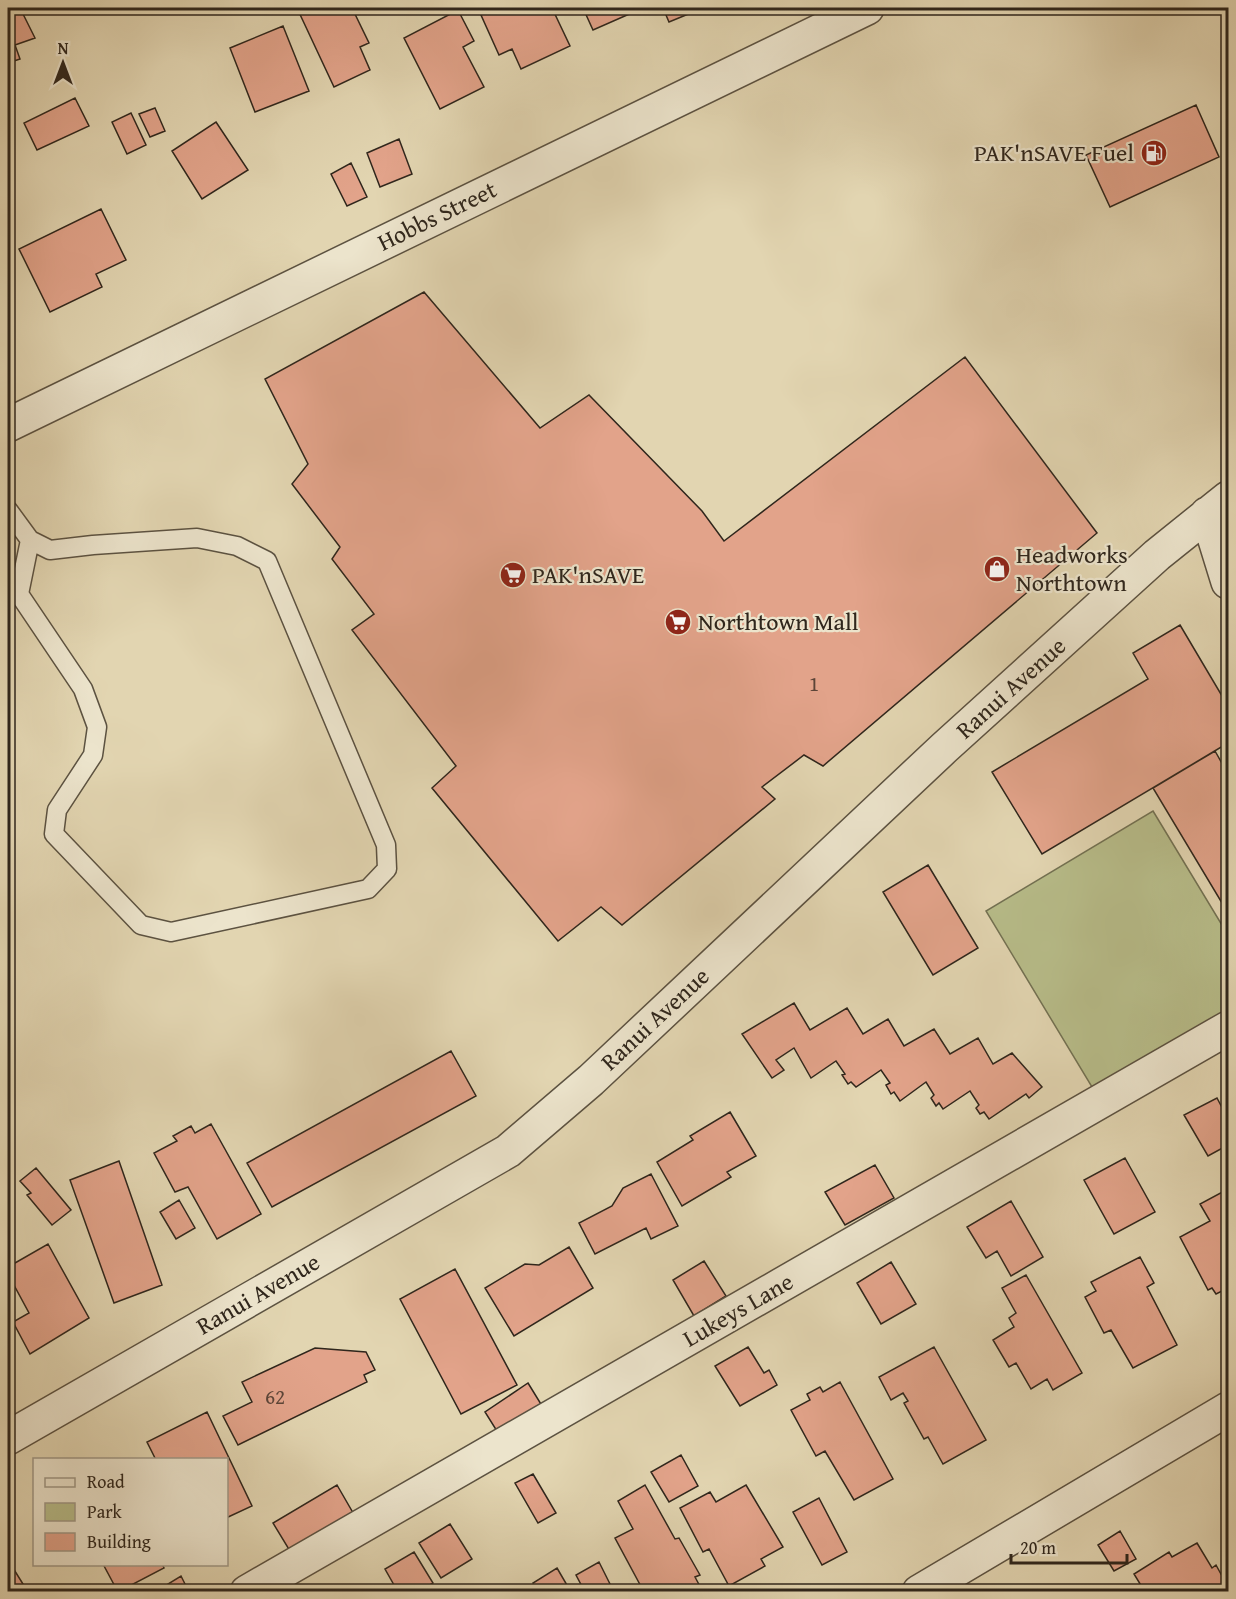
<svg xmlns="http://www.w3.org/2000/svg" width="1236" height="1599" viewBox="0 0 1236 1599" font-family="'Gentium Book Plus',serif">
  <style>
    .green { fill: #b7bc89; stroke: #737152; stroke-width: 1.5 }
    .building { fill: #e2a38a; stroke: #2f261c; stroke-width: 1.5 }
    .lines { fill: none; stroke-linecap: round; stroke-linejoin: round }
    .service-casing { stroke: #5c5241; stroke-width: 21 }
    .minor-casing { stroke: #5c5241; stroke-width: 36 }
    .tertiary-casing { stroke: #5c5241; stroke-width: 36 }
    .service { stroke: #ece4cc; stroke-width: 18 }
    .minor { stroke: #ece4cc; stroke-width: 33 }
    .tertiary { stroke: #ece4cc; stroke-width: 33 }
    .labels { text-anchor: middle; stroke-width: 4.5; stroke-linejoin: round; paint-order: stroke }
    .number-label { font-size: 21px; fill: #5c4538 }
    .poi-label { font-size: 24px; fill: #2f261c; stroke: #ece4cc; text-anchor: start }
    .street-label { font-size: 24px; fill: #2f261c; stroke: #ece4cc }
  </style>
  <rect width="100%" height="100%" fill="#e2d5b1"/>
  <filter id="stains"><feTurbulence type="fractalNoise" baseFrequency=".00333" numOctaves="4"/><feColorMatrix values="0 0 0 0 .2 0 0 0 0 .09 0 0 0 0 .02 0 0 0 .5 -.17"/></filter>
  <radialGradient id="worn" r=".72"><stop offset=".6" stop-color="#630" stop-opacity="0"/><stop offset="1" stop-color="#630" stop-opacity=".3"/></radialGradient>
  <path class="green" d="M 1153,811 L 1228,935 L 1228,1012 L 1095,1092 L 986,911 Z"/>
  <path class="building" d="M 8,8 L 20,8 L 35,38 L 15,45 L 20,59 L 8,63 Z
    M 297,8 L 352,8 L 369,43 L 360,47 L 370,70 L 334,87 Z
    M 494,8 L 552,8 L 570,46 L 521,69 L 512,49 L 499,55 L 481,15 Z
    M 583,8 L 643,8 L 593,30 Z
    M 663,8 L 703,8 L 669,22 Z
    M 458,10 L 474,41 L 463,47 L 484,87 L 440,109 L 404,38 Z
    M 283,26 L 309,91 L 255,112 L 230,48 Z
    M 75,98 L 89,126 L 37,150 L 24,123 Z
    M 1196,105 L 1219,157 L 1110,207 L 1086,155 Z
    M 155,108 L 165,131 L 150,137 L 139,114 Z
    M 131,113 L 146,145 L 127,154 L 112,122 Z
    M 216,122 L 248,170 L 202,199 L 172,151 Z
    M 399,139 L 412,174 L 380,187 L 367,153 Z
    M 351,163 L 367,197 L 347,206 L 331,174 Z
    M 101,209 L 126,260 L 96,274 L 102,287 L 50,312 L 19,249 Z
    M 424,292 L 540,428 L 589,395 L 702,511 L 724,541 L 965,357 L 1097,533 L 823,766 L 804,755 L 762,787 L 775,799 L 622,925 L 601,907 L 558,941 L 432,788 L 456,766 L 352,630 L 374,614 L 332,559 L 340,547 L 292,484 L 308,464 L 265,379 Z
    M 1180,625 L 1228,706 L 1228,743 L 1042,854 L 992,772 L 1148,679 L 1133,653 Z
    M 1215,751 L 1228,774 L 1228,913 L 1153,788 Z
    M 928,865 L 978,948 L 933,975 L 883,892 Z
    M 794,1003 L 810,1030 L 847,1008 L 863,1034 L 888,1019 L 904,1046 L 934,1029 L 950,1054 L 978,1038 L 993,1064 L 1012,1053 L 1042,1087 L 1029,1098 L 1026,1094 L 989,1119 L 984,1112 L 980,1114 L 976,1108 L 979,1105 L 970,1091 L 943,1109 L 939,1103 L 936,1106 L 931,1098 L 934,1095 L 926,1082 L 900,1101 L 894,1092 L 891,1094 L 886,1085 L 890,1083 L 881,1070 L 856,1087 L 851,1082 L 848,1084 L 842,1075 L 845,1074 L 836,1061 L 811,1078 L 794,1048 L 776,1060 L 784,1070 L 772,1078 L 742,1034 Z
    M 451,1051 L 476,1096 L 272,1207 L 247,1163 Z
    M 1217,1098 L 1228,1119 L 1228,1145 L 1208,1156 L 1184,1115 Z
    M 730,1112 L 756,1156 L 727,1172 L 731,1177 L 682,1206 L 657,1162 L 693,1140 L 690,1136 Z
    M 211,1124 L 261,1214 L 217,1239 L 188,1187 L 175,1192 L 154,1153 L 177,1141 L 173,1136 L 191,1126 L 195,1133 Z
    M 1125,1158 L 1155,1212 L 1114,1234 L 1084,1180 Z
    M 119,1161 L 162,1285 L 114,1303 L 70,1180 Z
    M 875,1165 L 894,1198 L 845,1225 L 825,1192 Z
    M 36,1168 L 71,1210 L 52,1225 L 27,1195 L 31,1193 L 20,1181 Z
    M 651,1174 L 678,1226 L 651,1239 L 646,1228 L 595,1254 L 579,1223 L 612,1206 L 623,1188 Z
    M 1228,1189 L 1228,1295 L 1226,1289 L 1216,1294 L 1212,1288 L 1208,1290 L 1180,1237 L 1210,1221 L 1200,1204 Z
    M 179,1200 L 195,1228 L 176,1239 L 160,1212 Z
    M 1011,1201 L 1043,1257 L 1011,1276 L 997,1251 L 986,1258 L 967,1227 Z
    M 48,1244 L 89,1318 L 30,1354 L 13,1322 L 29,1313 L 8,1274 L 8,1267 Z
    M 569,1247 L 593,1288 L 514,1336 L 485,1288 L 525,1264 L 539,1265 Z
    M 1140,1257 L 1154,1283 L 1147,1287 L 1177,1345 L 1133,1368 L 1111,1330 L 1104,1333 L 1085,1297 L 1096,1291 L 1091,1282 Z
    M 704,1261 L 726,1296 L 694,1316 L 673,1280 Z
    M 891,1262 L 916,1304 L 881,1324 L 857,1283 Z
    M 455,1269 L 517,1385 L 461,1414 L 400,1299 Z
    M 1026,1275 L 1082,1373 L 1053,1390 L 1047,1379 L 1031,1389 L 1016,1363 L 1009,1367 L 993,1340 L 1014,1327 L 1009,1318 L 1016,1313 L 1002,1288 Z
    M 748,1347 L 764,1373 L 769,1370 L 777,1385 L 740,1406 L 715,1366 Z
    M 934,1347 L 986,1440 L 943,1464 L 928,1437 L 924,1439 L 904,1403 L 908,1401 L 903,1393 L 891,1400 L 879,1377 Z
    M 315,1348 L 366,1352 L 375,1370 L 364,1375 L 367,1382 L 238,1445 L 223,1416 L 252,1402 L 242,1382 Z
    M 840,1382 L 893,1479 L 854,1500 L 825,1451 L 816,1456 L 791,1410 L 810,1400 L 807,1394 L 820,1387 L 823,1392 Z
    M 528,1383 L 544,1409 L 500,1436 L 485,1412 Z
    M 207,1412 L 252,1506 L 226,1518 L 226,1460 L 156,1460 L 147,1442 Z
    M 681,1455 L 698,1486 L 669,1502 L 651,1472 Z
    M 533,1474 L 556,1513 L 538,1523 L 515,1483 Z
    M 337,1485 L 356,1518 L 293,1556 L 273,1523 Z
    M 645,1485 L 675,1539 L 679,1538 L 700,1575 L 695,1577 L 703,1592 L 644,1592 L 615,1538 L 633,1529 L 618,1501 Z
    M 746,1485 L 783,1547 L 761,1559 L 765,1566 L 729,1586 L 709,1549 L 703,1552 L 680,1508 L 710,1492 L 716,1502 Z
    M 819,1498 L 847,1552 L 822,1565 L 793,1512 Z
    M 450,1524 L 472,1559 L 441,1578 L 419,1543 Z
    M 1120,1531 L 1136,1559 L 1114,1571 L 1098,1545 Z
    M 1197,1543 L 1212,1568 L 1216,1565 L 1228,1587 L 1228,1592 L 1145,1592 L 1134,1574 L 1169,1552 L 1172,1557 Z
    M 414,1552 L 433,1583 L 418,1592 L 398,1592 L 385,1569 Z
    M 8,1560 L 28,1592 L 8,1592 Z
    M 599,1562 L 614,1592 L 585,1592 L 576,1575 Z
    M 103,1564 L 162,1564 L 164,1568 L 118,1592 Z
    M 557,1568 L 571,1592 L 538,1592 L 533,1583 Z
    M 181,1576 L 189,1592 L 155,1592 Z"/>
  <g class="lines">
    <defs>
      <path id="service" d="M 8,510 L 30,540 L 50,550 L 93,545 L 197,538 L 237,546 L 267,561 L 386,845 L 387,869 L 368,889 L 171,932 L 141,925 L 54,834 L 57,810 L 93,755 L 97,727 L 83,689 L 19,594 L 30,540"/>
      <path id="minor" d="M 1207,514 L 1228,582
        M 8,1438 L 508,1151 L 591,1080 L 944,748 L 1157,555 L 1228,498
        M 247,1592 L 1228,1028"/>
      <path id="tertiary" d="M 8,425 L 867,8
        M 919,1592 L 1228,1409"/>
    </defs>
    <use href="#service" class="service-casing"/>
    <use href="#minor" class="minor-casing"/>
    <use href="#tertiary" class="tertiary-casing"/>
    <use href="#service" class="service"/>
    <use href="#minor" class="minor"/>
    <use href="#tertiary" class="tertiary"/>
  </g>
  <defs>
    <symbol id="fuel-disc" viewBox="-11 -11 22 22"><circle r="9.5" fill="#8f2418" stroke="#ece4cc"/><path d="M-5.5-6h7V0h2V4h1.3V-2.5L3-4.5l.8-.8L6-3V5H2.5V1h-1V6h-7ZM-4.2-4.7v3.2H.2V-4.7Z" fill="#fff"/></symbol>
    <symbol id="shop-disc" viewBox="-11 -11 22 22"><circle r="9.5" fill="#8f2418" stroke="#ece4cc"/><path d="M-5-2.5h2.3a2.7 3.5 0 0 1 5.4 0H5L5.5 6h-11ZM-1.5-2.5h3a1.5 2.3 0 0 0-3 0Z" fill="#fff"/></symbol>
    <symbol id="supermarket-disc" viewBox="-11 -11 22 22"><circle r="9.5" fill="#8f2418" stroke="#ece4cc"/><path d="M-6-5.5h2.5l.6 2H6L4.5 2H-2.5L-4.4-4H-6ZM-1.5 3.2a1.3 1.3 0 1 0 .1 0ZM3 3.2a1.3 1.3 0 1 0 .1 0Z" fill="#fff"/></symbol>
  </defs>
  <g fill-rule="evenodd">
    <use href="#fuel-disc" x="1139" y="138" width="30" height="30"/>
    <use href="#shop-disc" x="982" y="554" width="30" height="30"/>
    <use href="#supermarket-disc" x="498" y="560" width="30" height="30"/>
    <use href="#supermarket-disc" x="663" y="607" width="30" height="30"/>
  </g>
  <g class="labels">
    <g class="number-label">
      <text x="814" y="691">1</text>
      <text x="275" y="1404">62</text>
    </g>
    <g class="poi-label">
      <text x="1134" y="161" text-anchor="end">PAK'nSAVE Fuel</text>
      <text x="1016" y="563">Headworks<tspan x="1016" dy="28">Northtown</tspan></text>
      <text x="532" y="583">PAK'nSAVE</text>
      <text x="698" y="630">Northtown Mall</text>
    </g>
    <g class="street-label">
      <text transform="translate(437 216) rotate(-26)" y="8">Hobbs Street</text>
      <text transform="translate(1011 688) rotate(-42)" y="8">Ranui Avenue</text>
      <text transform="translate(655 1019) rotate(-43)" y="8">Ranui Avenue</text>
      <text transform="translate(258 1294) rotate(-30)" y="8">Ranui Avenue</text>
      <text transform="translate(738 1310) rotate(-30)" y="8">Lukeys Lane</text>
    </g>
  </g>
  <rect width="1236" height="1599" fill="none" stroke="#e2d5b1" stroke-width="30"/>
  <rect x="9" y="9" width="1218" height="1581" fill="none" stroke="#2f261c" stroke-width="3"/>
  <rect x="15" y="15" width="1206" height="1569" fill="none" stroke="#2f261c" stroke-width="1.5"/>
  <rect x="33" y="1458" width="195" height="108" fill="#ece4cc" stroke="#a09886" stroke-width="1.5"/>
  <rect x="45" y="1478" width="30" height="9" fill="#ece4cc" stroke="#a09886" stroke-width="1.5"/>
  <text x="87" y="1488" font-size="18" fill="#2f261c">Road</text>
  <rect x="45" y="1503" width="30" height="18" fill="#b7bc89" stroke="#a09886" stroke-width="1.5"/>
  <text x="87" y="1518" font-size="18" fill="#2f261c">Park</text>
  <rect x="45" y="1533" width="30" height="18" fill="#e2a38a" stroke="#a09886" stroke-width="1.5"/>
  <text x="87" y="1548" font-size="18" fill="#2f261c">Building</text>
  <g transform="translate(63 63)" stroke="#ece4cc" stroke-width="4.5" paint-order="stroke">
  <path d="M0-4.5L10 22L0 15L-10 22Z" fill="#2f261c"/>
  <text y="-9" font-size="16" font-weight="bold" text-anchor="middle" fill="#2f261c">N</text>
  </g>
  <path d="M1011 1554v9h116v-9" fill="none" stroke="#2f261c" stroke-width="3"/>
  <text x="1020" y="1554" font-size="18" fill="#2f261c" stroke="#ece4cc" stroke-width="4.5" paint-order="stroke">20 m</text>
  <rect width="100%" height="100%" filter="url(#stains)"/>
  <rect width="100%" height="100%" fill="url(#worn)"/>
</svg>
